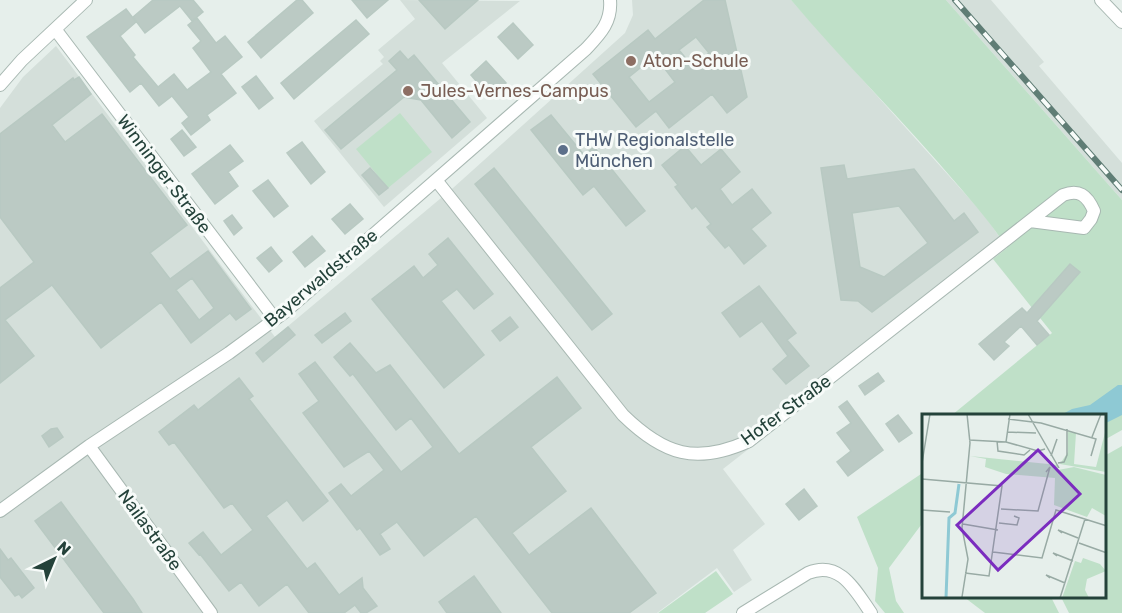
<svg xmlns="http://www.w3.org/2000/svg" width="1122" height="613" viewBox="0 0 1122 613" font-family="Rubik,sans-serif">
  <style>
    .built { fill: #d4dfda }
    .green { fill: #bfe0c8 }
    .water { fill: #8ec9d4 }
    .building { fill: #bbcac4; stroke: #b8c9c2; stroke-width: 1.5; fill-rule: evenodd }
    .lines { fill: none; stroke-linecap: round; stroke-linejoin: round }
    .minor-casing { stroke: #a8b8b2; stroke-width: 14 }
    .minor { stroke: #fff; stroke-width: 12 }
    .rail-casing { stroke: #5f7d75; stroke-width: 6 }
    .rail { stroke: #f7fbf9; stroke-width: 4; stroke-dasharray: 11; stroke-linecap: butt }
    .education-dot { fill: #8d6e63; stroke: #f7fbf9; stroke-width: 2 }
    .service-dot { fill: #5c6f8a; stroke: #f7fbf9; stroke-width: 2 }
    .labels { text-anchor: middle; stroke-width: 6; stroke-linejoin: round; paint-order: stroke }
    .education-label { font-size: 18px; fill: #785e54; stroke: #f7fbf9; text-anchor: start }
    .service-label { font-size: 18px; fill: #4e5e75; stroke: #f7fbf9; text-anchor: start }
    .street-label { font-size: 18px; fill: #24423a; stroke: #f7fbf9 }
    .inset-river { fill: none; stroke: #8ec9d4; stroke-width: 3 }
    .inset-road { fill: none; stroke: #98aaa4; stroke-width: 1.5 }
    .view { fill: #7b2cbf; fill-opacity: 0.15; stroke: #7b2cbf; stroke-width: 3 }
    .inset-edge { fill: none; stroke: #24423a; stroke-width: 3 }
  </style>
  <rect width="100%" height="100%" fill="#e6efeb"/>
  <path class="built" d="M 400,0 L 520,1 L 442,63 L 487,118 L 384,207 L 314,121 L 383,64 L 380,61 L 384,57 L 378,50 L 415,19 Z
    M 632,0 L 791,0 L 985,216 L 1007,248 L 723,469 L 765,524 L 733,550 L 752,580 L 734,592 L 717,568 L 657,613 L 0,613 L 0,108 L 23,77 L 56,46 L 275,337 L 453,188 L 625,33 L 633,15 Z
    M 946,0 L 991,0 L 1044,62 L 1039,66 L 1122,163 L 1122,200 Z"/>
  <path class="green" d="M 791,0 L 946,0 L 1122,200 L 1122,430 L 1106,439 L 1106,415 L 952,415 L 1052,333 L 993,259 L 1007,248 C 992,224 974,204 956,183 C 903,120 844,63 791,0 Z
    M 400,113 L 432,152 L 388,188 L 356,149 Z
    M 1122,446 L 1122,613 L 1069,613 L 1061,597 L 1106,596 L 1106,455 Z
    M 924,472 L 924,521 L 889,568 L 896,601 L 904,613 L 885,613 L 875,601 L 878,568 L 857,517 Z
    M 716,571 L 733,594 L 705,613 L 658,613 Z
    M 964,597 L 1051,597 L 1059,613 L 985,613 Z"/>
  <path class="water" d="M 1118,385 L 1122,385 L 1122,415 L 1106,423 L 1106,415 L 1061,415 L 1072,409 L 1090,405 Z"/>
  <path class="building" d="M 153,0 L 193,0 L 203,12 L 192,21 L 180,6 L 145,33 L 133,17 Z
    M 297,0 L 302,0 L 313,13 L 261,58 L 248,42 Z
    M 352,0 L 388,0 L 367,18 Z
    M 419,0 L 478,0 L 445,29 Z
    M 704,0 L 725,0 L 747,97 L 727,113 L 712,94 L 669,128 L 656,111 L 636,127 L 593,74 L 648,30 L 655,39 ZM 696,37 L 709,53 L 692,66 L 679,50 ZM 655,56 L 675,82 L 649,102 L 629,77 Z
    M 126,9 L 136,22 L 120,36 L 135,55 L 133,57 L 158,87 L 174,74 L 187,90 L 211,72 L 193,48 L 201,41 L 188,25 L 197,18 L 216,43 L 225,36 L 242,57 L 221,74 L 236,93 L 207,115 L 210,120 L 191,135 L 182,123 L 189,117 L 172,96 L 159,106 L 141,83 L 130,92 L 87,37 Z
    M 356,20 L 369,34 L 294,99 L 281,83 Z
    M 513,23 L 533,45 L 518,59 L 498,37 Z
    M 400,51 L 408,60 L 414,55 L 470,122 L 452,138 L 421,100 L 404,97 L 341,149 L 325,130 L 397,70 L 389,61 Z
    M 486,61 L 506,83 L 490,97 L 471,75 Z
    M 256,76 L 273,98 L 259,109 L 242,87 Z
    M 79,77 L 91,94 L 52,125 L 65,142 L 102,114 L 187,225 L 150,253 L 170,279 L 208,251 L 251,309 L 236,320 L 230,313 L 191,343 L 161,302 L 101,348 L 52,285 L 5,320 L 34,356 L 0,383 L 0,288 L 34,262 L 0,217 L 0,134 L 73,78 L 74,80 ZM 192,278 L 214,308 L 199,320 L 176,290 Z
    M 551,115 L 584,155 L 594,147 L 645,211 L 626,226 L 594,186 L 583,195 L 531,130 Z
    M 182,130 L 196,147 L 184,156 L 171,139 Z
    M 302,142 L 325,172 L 311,184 L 287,153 Z
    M 230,145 L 243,161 L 228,172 L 238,186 L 215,204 L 192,174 Z
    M 685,146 L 701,165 L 721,149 L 740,172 L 720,189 L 732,205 L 752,189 L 771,213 L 751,229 L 766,246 L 744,264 L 729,245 L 725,248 L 707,227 L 711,224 L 696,206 L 692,209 L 675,187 L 678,185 L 662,165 Z
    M 844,165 L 847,179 L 914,169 L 954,221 L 964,213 L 978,232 L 872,312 L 858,301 L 841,300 L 821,168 ZM 899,206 L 928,243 L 884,277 L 860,267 L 852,213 Z
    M 370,168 L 388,188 L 379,195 L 362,175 Z
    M 494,168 L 612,314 L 592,330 L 475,184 Z
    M 268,180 L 288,206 L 274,217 L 253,191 Z
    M 350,204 L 363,219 L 345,234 L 332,219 Z
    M 232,215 L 242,228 L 234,235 L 224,221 Z
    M 312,236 L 325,251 L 305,267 L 293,252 Z
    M 448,238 L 493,294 L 474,309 L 457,289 L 441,301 L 484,355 L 444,388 L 372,299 L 414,266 L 423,278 L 438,265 L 429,254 Z
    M 271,247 L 282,261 L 269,272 L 257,258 Z
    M 1070,264 L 1080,272 L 1037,321 L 1049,335 L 1037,345 L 1021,326 L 1004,342 L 1009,346 L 994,360 L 979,344 L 1022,308 L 1027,313 Z
    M 759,286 L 796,333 L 787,340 L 809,366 L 786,384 L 773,369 L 788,356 L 762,321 L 740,337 L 722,313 Z
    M 345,313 L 351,321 L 322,343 L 315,335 Z
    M 510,317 L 518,327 L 500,341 L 492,331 Z
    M 288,327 L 295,335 L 263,362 L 256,353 Z
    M 350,343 L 376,373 L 390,365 L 459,454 L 557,377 L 581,408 L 531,447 L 566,491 L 512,533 L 529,555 L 591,508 L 656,593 L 629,613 L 552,613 L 476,516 L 424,556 L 397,522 L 380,534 L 390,549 L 380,555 L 360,528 L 357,530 L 329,493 L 341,484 L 351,496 L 384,470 L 369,451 L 344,467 L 303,413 L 319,401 L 299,374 L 315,362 L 401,472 L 433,447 L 411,418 L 396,430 L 353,374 L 350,376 L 334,357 Z
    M 878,373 L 884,381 L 865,395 L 859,386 Z
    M 239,378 L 253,396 L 249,399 L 328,501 L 303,521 L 287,500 L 266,516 L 307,569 L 315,563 L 339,595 L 362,578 L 363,588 L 377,606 L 366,613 L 361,613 L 355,605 L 344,613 L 309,613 L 287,584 L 259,606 L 241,582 L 229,591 L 200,554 L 199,555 L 189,543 L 203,532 L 221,555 L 253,530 L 232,503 L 224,508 L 174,442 L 169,445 L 159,432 L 194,405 L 198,410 Z
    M 847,401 L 883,450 L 848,476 L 837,462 L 851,451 L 837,433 L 851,423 L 839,407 Z
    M 898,415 L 912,433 L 899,442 L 886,424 Z
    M 57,428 L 63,437 L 49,447 L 42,436 L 51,429 Z
    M 804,489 L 817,506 L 799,520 L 786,504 Z
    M 61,502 L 133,599 L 142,613 L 104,613 L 35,521 Z
    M 0,549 L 8,560 L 11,558 L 34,588 L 22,598 L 19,594 L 15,596 L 0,577 Z
    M 474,576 L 501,613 L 447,613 L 439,602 Z"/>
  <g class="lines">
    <defs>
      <path id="minor" d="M 1101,0 L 1122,22
        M 55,29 L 275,319
        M 0,85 L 22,60 L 86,0
        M 436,180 L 623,415 C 664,455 696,465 749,441 L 1063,195 C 1079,189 1087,195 1094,211 L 1091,219 L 1084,228 L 1030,221
        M 89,446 L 211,613
        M 0,511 L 89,446 L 229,353 L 286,311 L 586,49 C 600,34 612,22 610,0
        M 743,613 L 808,573 C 840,560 855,590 871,613"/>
    </defs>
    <use href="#minor" class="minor-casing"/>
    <use href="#minor" class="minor"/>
    <defs>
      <path id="rail" d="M 955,0 L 1122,190"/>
    </defs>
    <use href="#rail" class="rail-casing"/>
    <use href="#rail" class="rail"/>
  </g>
  <g class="education-dot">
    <circle cx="631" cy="61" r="6"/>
    <circle cx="408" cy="91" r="6"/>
  </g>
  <circle class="service-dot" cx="563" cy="150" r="6"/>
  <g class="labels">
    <g class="education-label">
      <text x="643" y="67">Aton-Schule</text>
      <text x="420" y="97">Jules-Vernes-Campus</text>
    </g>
    <g class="service-label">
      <text x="575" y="146">THW Regionalstelle<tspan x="575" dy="21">München</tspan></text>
    </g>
    <g class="street-label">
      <text transform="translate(164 174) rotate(53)" y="6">Winninger Straße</text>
      <text transform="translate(321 278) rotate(-40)" y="6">Bayerwaldstraße</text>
      <text transform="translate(786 410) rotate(-36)" y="6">Hofer Straße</text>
      <text transform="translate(150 530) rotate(54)" y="6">Nailastraße</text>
    </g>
  </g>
  <g transform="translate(922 414)">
    <rect width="184" height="184" fill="#e6efeb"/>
    <path d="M 184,15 L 184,58 L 138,50 L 146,38 L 146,18 L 154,19 L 152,50 L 174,53 ZM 48,42 L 136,51 L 136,56 L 152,53 L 184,61 L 184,102 L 170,94 L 165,103 L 132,91 L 133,64 L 84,60 L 63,53 L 64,45 ZM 161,144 L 178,150 L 184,157 L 165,165 L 163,176 L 167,184 L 140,184 L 153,147 L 159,149 Z" fill="#bfe0c8"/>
    <path class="inset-river" d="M 24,184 L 27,104 L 33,99 L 37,70"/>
    <path class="inset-road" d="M 106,0 L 137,54M 86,5 L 119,9 L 174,25 L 169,42M 85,18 L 114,19M 170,23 L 179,0M 47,26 L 84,28 L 116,37 L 123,35M 75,27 L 76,37 L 102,41 L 108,36M 84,28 L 88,0M 129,42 L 135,25M 0,49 L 8,0M 136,49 L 142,48 L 145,41 L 145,15M 0,65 L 80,72 L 67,162 L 43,159M 79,95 L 116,97 L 128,53 L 124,58M 0,96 L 28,98M 77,109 L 95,111 L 97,104 L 92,102M 41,110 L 76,116M 140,119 L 136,116 L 156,124M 157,129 L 185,139M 71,138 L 120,144 L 134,96 L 185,112M 135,142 L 131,139 L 151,147M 128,164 L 124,161 L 143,169M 40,183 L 46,145 L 40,114 L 48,29 L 45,0M 138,184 L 163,105"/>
    <path class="view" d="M 116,36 L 158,80 L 76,156 L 35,111 Z"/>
    <rect width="184" height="184" class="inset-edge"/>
  </g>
  <g transform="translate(54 559) rotate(43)" stroke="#f7fbf9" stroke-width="4.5" paint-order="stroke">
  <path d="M0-4.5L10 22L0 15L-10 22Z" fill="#24423a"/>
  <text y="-9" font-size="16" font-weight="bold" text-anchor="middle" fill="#24423a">N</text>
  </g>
</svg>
